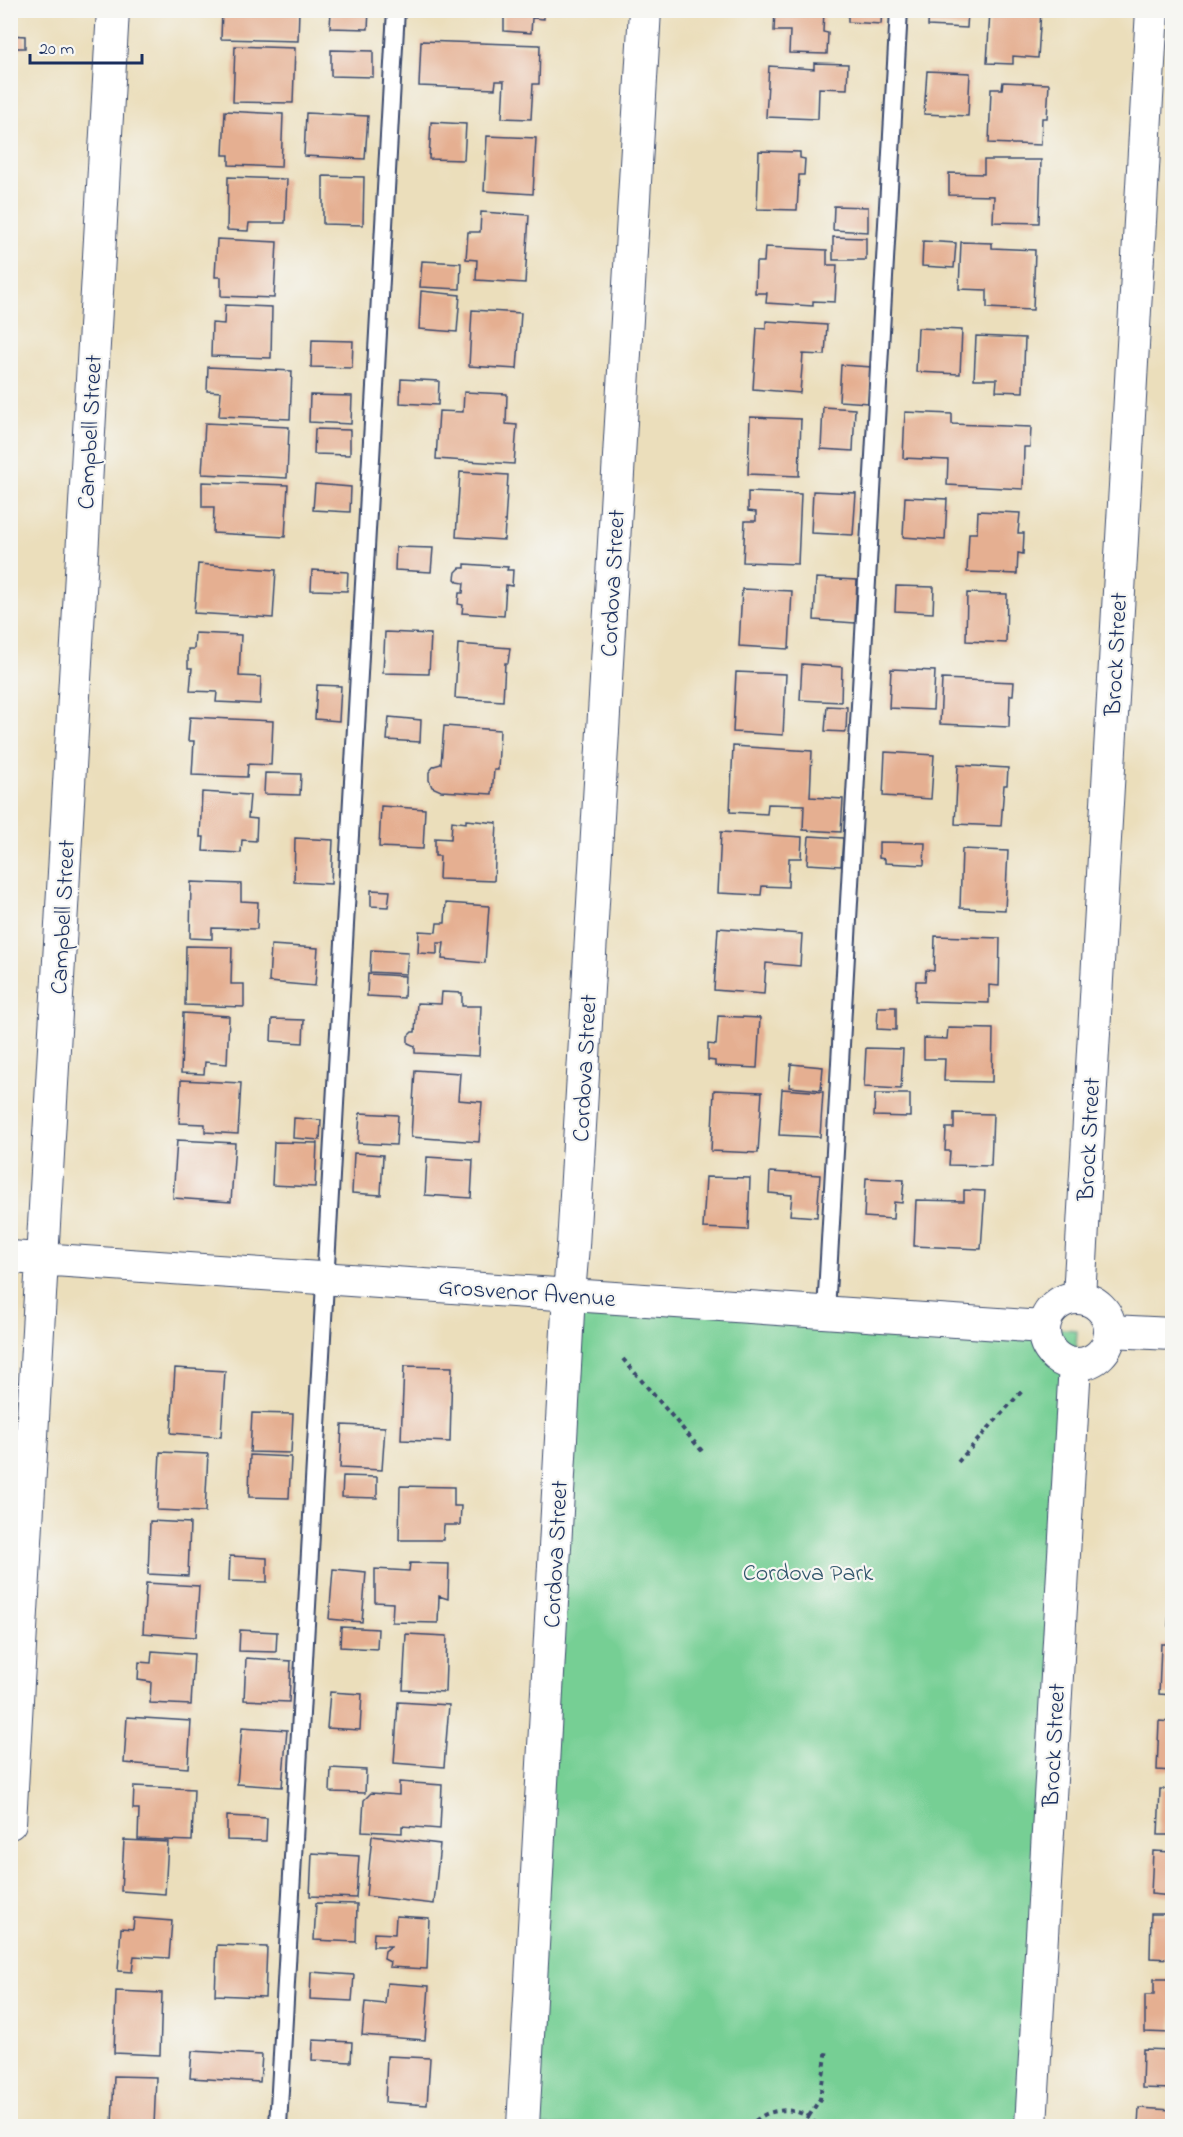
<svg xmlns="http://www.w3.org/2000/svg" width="1183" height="2137" viewBox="0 0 1183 2137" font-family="'Indie Flower',sans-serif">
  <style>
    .green { fill: #76cf94; stroke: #487f79; stroke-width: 1.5 }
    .building { fill: #e5af91 }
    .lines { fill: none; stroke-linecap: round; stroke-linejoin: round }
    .lane-casing { stroke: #3a496c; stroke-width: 20 }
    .street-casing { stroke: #3a496c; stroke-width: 34 }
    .path { stroke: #3a496c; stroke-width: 4; stroke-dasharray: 4.5 4.5; stroke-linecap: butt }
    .lane { stroke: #fff; stroke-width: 16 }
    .street { stroke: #fff; stroke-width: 32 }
    .labels { text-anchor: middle; stroke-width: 4.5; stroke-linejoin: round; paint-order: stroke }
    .street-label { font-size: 24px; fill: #1b2f5e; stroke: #f6f6f2 }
    .park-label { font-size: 24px; fill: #32576c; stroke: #f6f6f2 }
  </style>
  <rect width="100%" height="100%" fill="#f6f6f2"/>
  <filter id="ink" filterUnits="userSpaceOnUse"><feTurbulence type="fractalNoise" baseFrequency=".0167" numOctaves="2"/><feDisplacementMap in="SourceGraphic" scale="12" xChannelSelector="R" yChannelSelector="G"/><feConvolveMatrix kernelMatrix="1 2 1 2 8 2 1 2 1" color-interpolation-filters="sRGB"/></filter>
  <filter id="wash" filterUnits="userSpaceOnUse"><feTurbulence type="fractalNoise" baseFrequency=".008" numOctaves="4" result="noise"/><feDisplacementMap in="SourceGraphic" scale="24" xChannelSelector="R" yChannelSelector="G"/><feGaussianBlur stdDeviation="1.35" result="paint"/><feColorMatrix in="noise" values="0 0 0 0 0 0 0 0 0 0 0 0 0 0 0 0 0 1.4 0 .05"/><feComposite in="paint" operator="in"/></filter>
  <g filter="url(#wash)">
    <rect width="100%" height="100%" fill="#ebdebb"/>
    <path class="green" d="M 569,1294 L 1077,1330 L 1031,2126 L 523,2126 Z"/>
    <g id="blocks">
      <path class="building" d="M 222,10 L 299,10 L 298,41 L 221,39 Z
        M 331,10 L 369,10 L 368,29 L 330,28 Z
        M 498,10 L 544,10 L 544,19 L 532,18 L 531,33 L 504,31 L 504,15 L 498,15 Z
        M 775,10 L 824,10 L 823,32 L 828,33 L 827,54 L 789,53 L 790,31 L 774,31 Z
        M 848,10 L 882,10 L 881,24 L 848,22 Z
        M 929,10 L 968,10 L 967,28 L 928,26 Z
        M 990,10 L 1041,10 L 1038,58 L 1013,56 L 1013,64 L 987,63 Z
        M 10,35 L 25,36 L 25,48 L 15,48 L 14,71 L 10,70 Z
        M 421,41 L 540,45 L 539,84 L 533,84 L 531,119 L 502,118 L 504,81 L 496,81 L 495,89 L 419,86 Z
        M 235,46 L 295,48 L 293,103 L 233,102 Z
        M 331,50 L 373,51 L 373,77 L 331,76 Z
        M 814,63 L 848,64 L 847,89 L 819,88 L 818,119 L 766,117 L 769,66 L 814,69 Z
        M 927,71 L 970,73 L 968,116 L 924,114 Z
        M 1003,82 L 1049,84 L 1047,118 L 1042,118 L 1041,145 L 989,143 L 991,89 L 1002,89 Z
        M 225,111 L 283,114 L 281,167 L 229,165 L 229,155 L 223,155 Z
        M 306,113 L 368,116 L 365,159 L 304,156 Z
        M 431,122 L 466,124 L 464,160 L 429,159 Z
        M 487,136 L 536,138 L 533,194 L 484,191 Z
        M 759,151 L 800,152 L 800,158 L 805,159 L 804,175 L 799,175 L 797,210 L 757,209 Z
        M 984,160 L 1041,160 L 1039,223 L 993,222 L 994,196 L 949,195 L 949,173 L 984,174 Z
        M 323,176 L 364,177 L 363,225 L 323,224 Z
        M 228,177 L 287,179 L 285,223 L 249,223 L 248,231 L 227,230 Z
        M 834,206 L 868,207 L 868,232 L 833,230 Z
        M 481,212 L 529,215 L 525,283 L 476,280 L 477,260 L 466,259 L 468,232 L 480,232 Z
        M 833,237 L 866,238 L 866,260 L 833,260 Z
        M 217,239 L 277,242 L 274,298 L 221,296 L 221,277 L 215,277 Z
        M 923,241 L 956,243 L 954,268 L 922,266 Z
        M 961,242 L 992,243 L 992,248 L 1035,250 L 1033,310 L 987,308 L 987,290 L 959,289 Z
        M 765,247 L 827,250 L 827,265 L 837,265 L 835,302 L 813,301 L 813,306 L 766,303 L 767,293 L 755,293 L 756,262 L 764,262 Z
        M 422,261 L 461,263 L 460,289 L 420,287 Z
        M 421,291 L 460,295 L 457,332 L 419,329 Z
        M 225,305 L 272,307 L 271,358 L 211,356 L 212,323 L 224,324 Z
        M 472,310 L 521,313 L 517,369 L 469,366 Z
        M 766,321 L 827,325 L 825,355 L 803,354 L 800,393 L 753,389 L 757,328 L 766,329 Z
        M 918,328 L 962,330 L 960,374 L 916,372 Z
        M 976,336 L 1025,338 L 1023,392 L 996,391 L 997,379 L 974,379 Z
        M 312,340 L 353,341 L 352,368 L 311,367 Z
        M 841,365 L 872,367 L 869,403 L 839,401 Z
        M 208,367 L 292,371 L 290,419 L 219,416 L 221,392 L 207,391 Z
        M 401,379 L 439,381 L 438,405 L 400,403 Z
        M 464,392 L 507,394 L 506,424 L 517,425 L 514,464 L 436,459 L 439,411 L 463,412 Z
        M 310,395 L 352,396 L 351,424 L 309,422 Z
        M 823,407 L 855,409 L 853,451 L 821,449 Z
        M 905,412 L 952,414 L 952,424 L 1031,427 L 1030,447 L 1024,447 L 1023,489 L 947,485 L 948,460 L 903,458 Z
        M 750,417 L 801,419 L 799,476 L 748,474 Z
        M 205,423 L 289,427 L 287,478 L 202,474 Z
        M 315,429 L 350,430 L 350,455 L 314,454 Z
        M 460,472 L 508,475 L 504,540 L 456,537 Z
        M 202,482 L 288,485 L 285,537 L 213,533 L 214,507 L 202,507 Z
        M 315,484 L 351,487 L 350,512 L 313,510 Z
        M 813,491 L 856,493 L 853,535 L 811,533 Z
        M 748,492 L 801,494 L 798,564 L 743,562 L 745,521 L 756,521 L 756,512 L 748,511 Z
        M 905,497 L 947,499 L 945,540 L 903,537 Z
        M 978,511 L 1020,513 L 1018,533 L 1024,533 L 1023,554 L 1018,553 L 1017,574 L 967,572 L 969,533 L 977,533 Z
        M 396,547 L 433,548 L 431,572 L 395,570 Z
        M 198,564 L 276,570 L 273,618 L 194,613 Z
        M 465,564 L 508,567 L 507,570 L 513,570 L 512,586 L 506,585 L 504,616 L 462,613 L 463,605 L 458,604 L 459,593 L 463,593 L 464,583 L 458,582 L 455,579 L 456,572 L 460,568 L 465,568 Z
        M 312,570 L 348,572 L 347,591 L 311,590 Z
        M 816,578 L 857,580 L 855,623 L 814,620 Z
        M 896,586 L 934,587 L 933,613 L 895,611 Z
        M 742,589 L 792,591 L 789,649 L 739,646 Z
        M 967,593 L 1007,594 L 1006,643 L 966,641 Z
        M 385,632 L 431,634 L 429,674 L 383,673 Z
        M 195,633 L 241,635 L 239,676 L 261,677 L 260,704 L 216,702 L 217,692 L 190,691 L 192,668 L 188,668 L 188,649 L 194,649 Z
        M 458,644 L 510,648 L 508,663 L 505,663 L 503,701 L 455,698 Z
        M 802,664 L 842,667 L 841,702 L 800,700 Z
        M 891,669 L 935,671 L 933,710 L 889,708 Z
        M 736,672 L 786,674 L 783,735 L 733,732 Z
        M 942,679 L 1014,682 L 1013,695 L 1010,695 L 1009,727 L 940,724 Z
        M 317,685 L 341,686 L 339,721 L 315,719 Z
        M 827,706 L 847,707 L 846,732 L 825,731 Z
        M 190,717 L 273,721 L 271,765 L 248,764 L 247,777 L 192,775 L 194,741 L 188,741 Z
        M 389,717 L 421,720 L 420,742 L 387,740 Z
        M 444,726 L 500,730 L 498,770 L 494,770 L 492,794 L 441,791 L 432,787 L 429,780 L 429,772 L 434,766 L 441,764 Z
        M 733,746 L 812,751 L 810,797 L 843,799 L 841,832 L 803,830 L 804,805 L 768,804 L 767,814 L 730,812 Z
        M 885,752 L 934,755 L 931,799 L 883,796 Z
        M 958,765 L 1008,768 L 1007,785 L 1004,785 L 1001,826 L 955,824 Z
        M 265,773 L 301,774 L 300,795 L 264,794 Z
        M 202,792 L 250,795 L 248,818 L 257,819 L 256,841 L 242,840 L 241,853 L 203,851 L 204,837 L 200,837 Z
        M 381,806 L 425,809 L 423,849 L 379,847 Z
        M 466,820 L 497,823 L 494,881 L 439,879 L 440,856 L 435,856 L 435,838 L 451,839 L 452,821 L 466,823 Z
        M 721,832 L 802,837 L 801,858 L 789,858 L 788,887 L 762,886 L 761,895 L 718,893 Z
        M 809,836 L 843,838 L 841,866 L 807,864 Z
        M 295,838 L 333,840 L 331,884 L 294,882 Z
        M 879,842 L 925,843 L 924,865 L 885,863 L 885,859 L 879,858 Z
        M 962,849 L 1008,851 L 1005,910 L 960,908 Z
        M 191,882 L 241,884 L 241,901 L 258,902 L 257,929 L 212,928 L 212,939 L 190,938 Z
        M 371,890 L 390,891 L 388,907 L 371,906 Z
        M 446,903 L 489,906 L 485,963 L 442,959 L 444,943 L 437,943 L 437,954 L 418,953 L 419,931 L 436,932 L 437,923 L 445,923 Z
        M 718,928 L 802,934 L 800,966 L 766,963 L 764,994 L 714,990 Z
        M 935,936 L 1000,938 L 999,986 L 989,985 L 989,1003 L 915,1001 L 916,981 L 925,981 L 926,970 L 934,971 Z
        M 271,945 L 318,948 L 315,986 L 269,982 Z
        M 186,946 L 232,947 L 231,984 L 244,984 L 244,1007 L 185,1005 Z
        M 371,950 L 408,952 L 406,974 L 370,972 Z
        M 368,974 L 405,976 L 404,998 L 367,996 Z
        M 442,992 L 462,993 L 462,1006 L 481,1006 L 479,1056 L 415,1053 L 415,1046 L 408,1043 L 408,1036 L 412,1032 L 415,1032 L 417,1003 L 441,1004 Z
        M 878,1007 L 896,1007 L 896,1030 L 877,1029 Z
        M 183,1013 L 229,1016 L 227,1064 L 205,1062 L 204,1074 L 181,1073 Z
        M 718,1016 L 760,1018 L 757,1068 L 715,1066 L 715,1061 L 708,1060 L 708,1044 L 716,1045 Z
        M 272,1019 L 304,1020 L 303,1043 L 271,1041 Z
        M 948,1028 L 993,1029 L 992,1082 L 944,1081 L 945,1059 L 924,1059 L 924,1038 L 947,1039 Z
        M 866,1048 L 903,1049 L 901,1089 L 864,1087 Z
        M 791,1064 L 823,1067 L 821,1090 L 789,1087 Z
        M 415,1070 L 460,1073 L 458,1100 L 482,1102 L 479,1142 L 411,1137 Z
        M 181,1080 L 241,1083 L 238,1134 L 205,1132 L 205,1124 L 179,1123 Z
        M 782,1089 L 823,1092 L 820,1137 L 779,1135 Z
        M 714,1090 L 762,1092 L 758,1153 L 711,1151 Z
        M 875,1094 L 910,1094 L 910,1117 L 874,1116 Z
        M 360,1113 L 398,1115 L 396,1145 L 358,1143 Z
        M 954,1113 L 993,1114 L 991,1166 L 949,1165 L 950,1151 L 945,1151 L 946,1128 L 954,1128 Z
        M 294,1118 L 321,1120 L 320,1140 L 293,1138 Z
        M 177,1140 L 235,1143 L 231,1202 L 173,1198 Z
        M 274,1142 L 317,1143 L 315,1187 L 272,1185 Z
        M 354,1153 L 383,1155 L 381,1195 L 352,1193 Z
        M 427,1157 L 473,1160 L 471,1198 L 425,1195 Z
        M 770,1172 L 820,1175 L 817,1217 L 790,1215 L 792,1195 L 769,1193 Z
        M 706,1177 L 750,1178 L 748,1230 L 703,1228 Z
        M 866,1178 L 904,1180 L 902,1203 L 894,1202 L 893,1219 L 864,1217 Z
        M 964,1190 L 985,1191 L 981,1249 L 914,1246 L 916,1200 L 964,1201 Z
        M 404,1366 L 452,1367 L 450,1442 L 401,1440 Z
        M 175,1368 L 225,1371 L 221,1437 L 171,1433 Z
        M 252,1413 L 293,1414 L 291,1453 L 250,1452 Z
        M 342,1425 L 385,1427 L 382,1470 L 340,1468 Z
        M 160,1452 L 208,1454 L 205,1512 L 157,1510 Z
        M 250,1455 L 291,1457 L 289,1498 L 249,1497 Z
        M 343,1476 L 377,1477 L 377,1498 L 342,1497 Z
        M 400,1486 L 454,1487 L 454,1506 L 461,1506 L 460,1525 L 444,1525 L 443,1540 L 399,1540 Z
        M 150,1521 L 190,1523 L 188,1576 L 148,1574 Z
        M 230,1556 L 267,1558 L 267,1582 L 229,1581 Z
        M 410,1563 L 449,1564 L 448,1599 L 439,1596 L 438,1623 L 392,1622 L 393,1603 L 375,1602 L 375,1569 L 409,1571 Z
        M 333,1569 L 366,1572 L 362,1622 L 329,1619 Z
        M 146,1583 L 199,1586 L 196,1637 L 143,1633 Z
        M 1171,1586 L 1172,1586 L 1172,1626 L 1168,1626 Z
        M 341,1627 L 378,1629 L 377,1649 L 340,1647 Z
        M 240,1630 L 277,1632 L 276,1652 L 239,1651 Z
        M 406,1634 L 447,1636 L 445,1692 L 403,1690 Z
        M 1161,1644 L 1172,1644 L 1172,1695 L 1159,1694 Z
        M 152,1651 L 194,1654 L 191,1705 L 150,1703 L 151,1682 L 138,1680 L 139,1662 L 151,1663 Z
        M 246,1658 L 291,1661 L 289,1702 L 244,1700 Z
        M 330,1692 L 362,1694 L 360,1730 L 327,1728 Z
        M 398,1702 L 449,1705 L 444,1767 L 394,1763 Z
        M 127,1717 L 191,1721 L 188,1768 L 124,1763 Z
        M 1159,1721 L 1172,1722 L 1172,1771 L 1157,1770 Z
        M 242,1727 L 287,1730 L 282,1787 L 237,1784 Z
        M 331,1768 L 366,1770 L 365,1793 L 330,1792 Z
        M 399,1782 L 442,1785 L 440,1829 L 402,1826 L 402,1833 L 362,1831 L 364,1800 L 371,1793 L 399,1795 Z
        M 134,1786 L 194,1789 L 192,1841 L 138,1839 L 139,1809 L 133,1809 Z
        M 1160,1789 L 1172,1789 L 1172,1835 L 1158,1835 Z
        M 227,1816 L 267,1818 L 266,1841 L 227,1840 Z
        M 372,1836 L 440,1844 L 434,1904 L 366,1896 Z
        M 124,1840 L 168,1842 L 165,1894 L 121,1891 Z
        M 1153,1851 L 1172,1852 L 1172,1896 L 1151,1894 Z
        M 312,1853 L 359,1856 L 356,1898 L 310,1896 Z
        M 316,1903 L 357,1904 L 356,1942 L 314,1940 Z
        M 1151,1914 L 1172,1914 L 1172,1959 L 1150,1958 Z
        M 396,1916 L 429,1918 L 427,1969 L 389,1967 L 390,1962 L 384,1959 L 385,1951 L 391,1946 L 373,1946 L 374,1933 L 395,1934 Z
        M 134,1918 L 172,1921 L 169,1958 L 134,1956 L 132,1972 L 118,1971 L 121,1928 L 133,1929 Z
        M 217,1945 L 267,1947 L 265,1997 L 215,1995 Z
        M 311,1972 L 354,1975 L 352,2001 L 310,1999 Z
        M 1154,1979 L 1172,1979 L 1172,2033 L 1145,2032 L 1145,1995 L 1154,1995 Z
        M 387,1983 L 429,1986 L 425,2040 L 362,2035 L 365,2002 L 385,2004 Z
        M 116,1991 L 162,1993 L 160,2055 L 114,2053 Z
        M 313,2040 L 352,2042 L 351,2062 L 312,2060 Z
        M 1143,2049 L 1172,2050 L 1172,2089 L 1142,2088 Z
        M 192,2051 L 262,2055 L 260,2082 L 190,2078 Z
        M 387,2056 L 430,2058 L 427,2105 L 385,2102 Z
        M 114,2076 L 156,2077 L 154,2126 L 112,2126 Z
        M 1139,2108 L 1172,2110 L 1172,2126 L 1138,2126 Z"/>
    </g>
  </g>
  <g filter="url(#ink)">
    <use href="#blocks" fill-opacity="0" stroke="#3a496c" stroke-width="1.5"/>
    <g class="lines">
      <defs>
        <path id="lane" d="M 826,1312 L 899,10
          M 278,2126 L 396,10"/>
        <path id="street" d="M 10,1257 L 1043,1327
          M 1079,1297 L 1152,10
          M1044 1331a33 33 0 1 1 66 0a33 33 0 1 1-66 0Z
          M 1111,1331 L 1172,1334
          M 10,1823 L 113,10
          M 523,2126 L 569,1294 L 573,1246 L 645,10
          M 1031,2126 L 1075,1364"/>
      </defs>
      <use href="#lane" class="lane-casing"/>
      <use href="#street" class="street-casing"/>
      <path class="path" d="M 623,1359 L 702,1451
        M 958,1462 L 1022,1391
        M 809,2116 L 820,2099 L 827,2048
        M 748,2126 C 754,2122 762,2115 769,2113 C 788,2107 805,2111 818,2126"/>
      <use href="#lane" class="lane"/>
      <use href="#street" class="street"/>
    </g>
  </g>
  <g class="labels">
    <g class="street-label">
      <text transform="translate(89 432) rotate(-87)" y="8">Campbell Street</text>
      <text transform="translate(612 583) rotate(-87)" y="8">Cordova Street</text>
      <text transform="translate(1115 654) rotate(-87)" y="8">Brock Street</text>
      <text transform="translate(62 917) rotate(-87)" y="8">Campbell Street</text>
      <text transform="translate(584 1068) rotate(-87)" y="8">Cordova Street</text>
      <text transform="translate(1088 1139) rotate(-87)" y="8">Brock Street</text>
      <text transform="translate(527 1292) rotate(4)" y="8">Grosvenor Avenue</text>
      <text transform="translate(555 1554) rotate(-87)" y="8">Cordova Street</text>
      <text transform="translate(1053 1745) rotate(-87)" y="8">Brock Street</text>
    </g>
    <g class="park-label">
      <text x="808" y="1580">Cordova Park</text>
    </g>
  </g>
  <rect width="1183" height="2137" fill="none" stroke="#f6f6f2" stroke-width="36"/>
  <path d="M30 54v9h112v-9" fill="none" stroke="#1b2f5e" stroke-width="3"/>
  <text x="39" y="54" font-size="18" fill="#1b2f5e" stroke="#f6f6f2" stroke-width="4.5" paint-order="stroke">20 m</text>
</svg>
